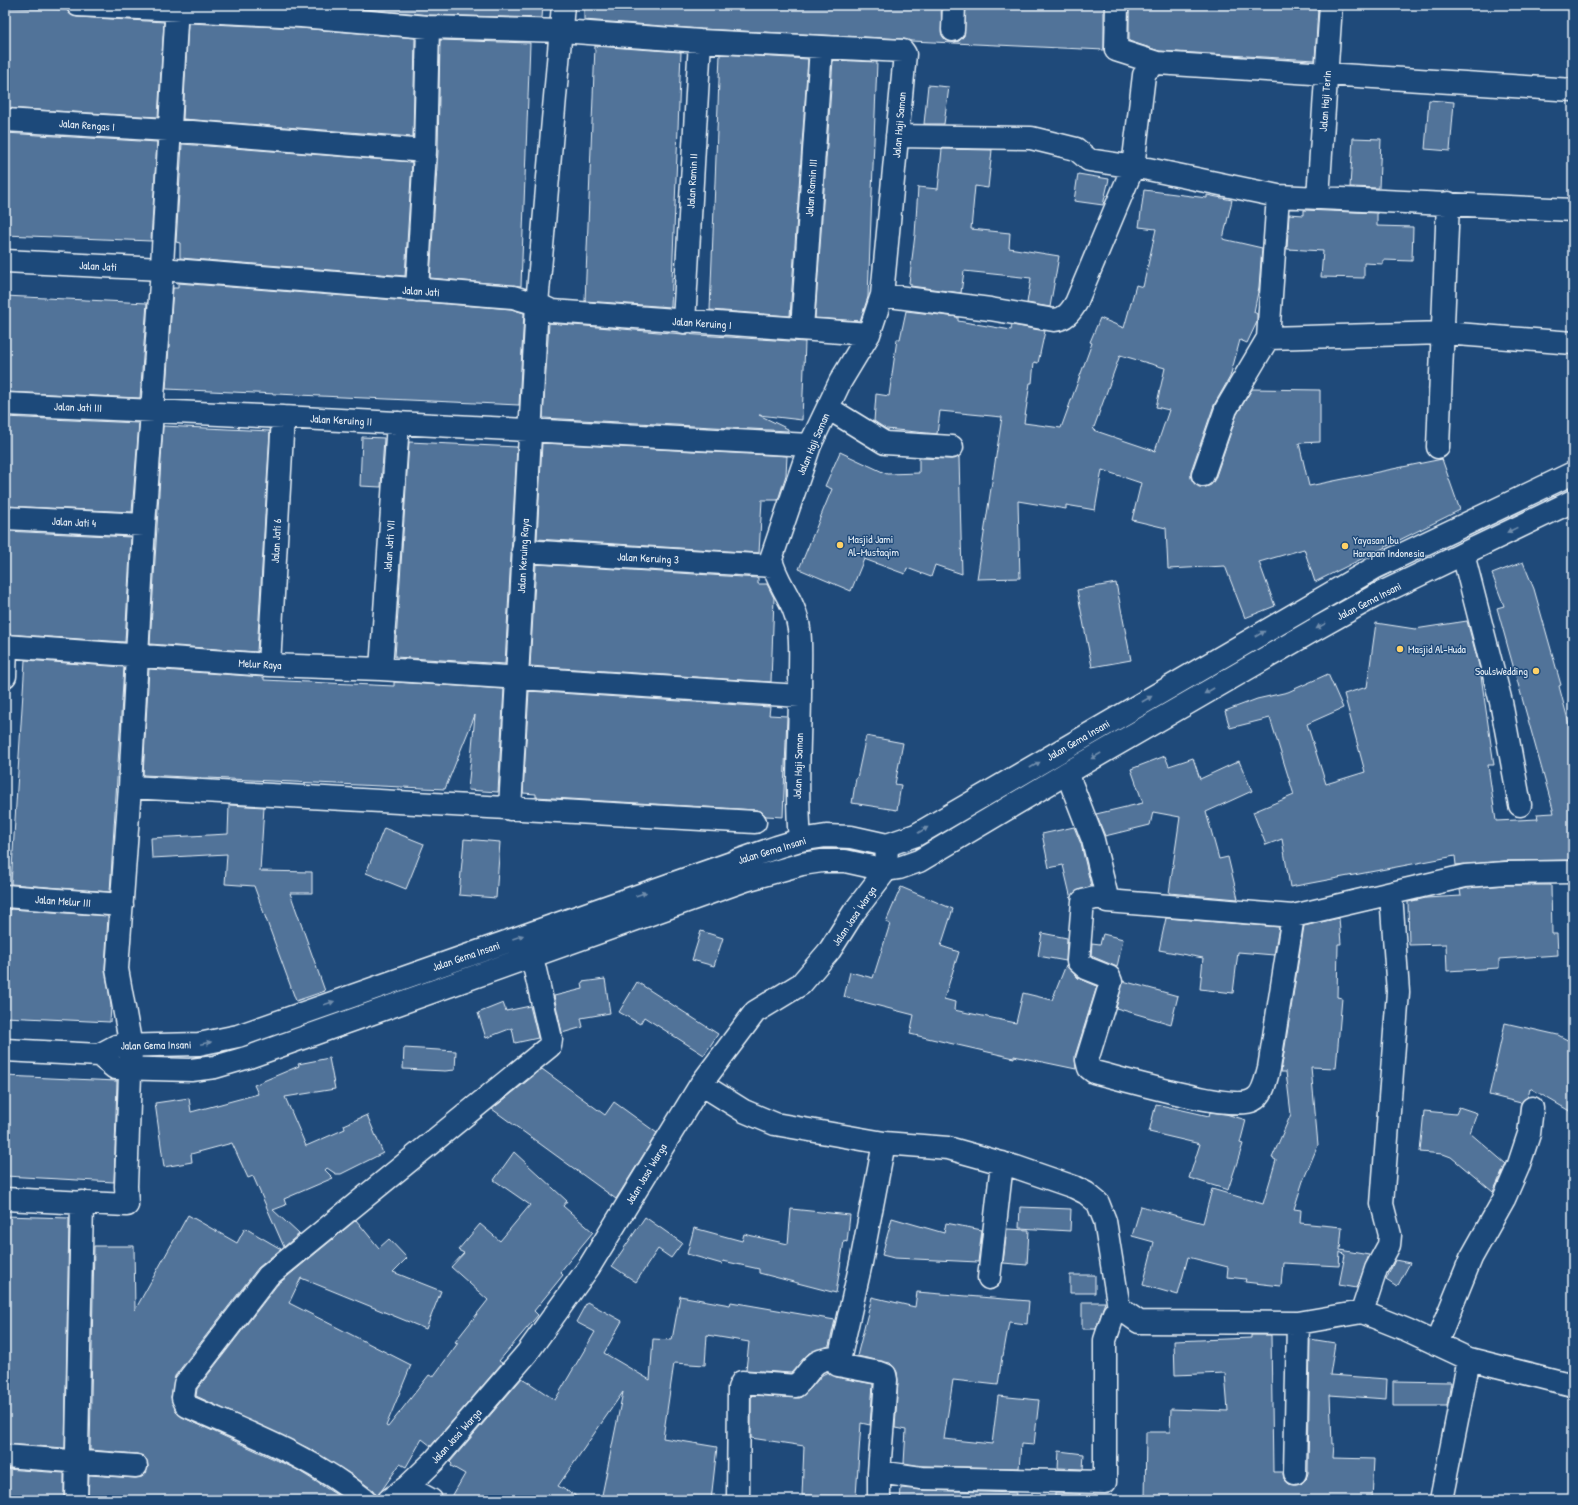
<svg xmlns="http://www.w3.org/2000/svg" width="1578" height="1505" viewBox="0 0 1578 1505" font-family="'Patrick Hand',sans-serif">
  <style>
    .building { fill: #517399; stroke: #e8f1f8; fill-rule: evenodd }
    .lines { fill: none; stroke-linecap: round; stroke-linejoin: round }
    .minor-casing { stroke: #e8f1f8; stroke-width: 25 }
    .tertiary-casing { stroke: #e8f1f8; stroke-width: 25 }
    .minor { stroke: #1f4a7a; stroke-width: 22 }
    .tertiary { stroke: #1f4a7a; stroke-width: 22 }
    .oneway { fill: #6f8dac }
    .poi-dot { fill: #ffd166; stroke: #1f4a7a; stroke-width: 1.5 }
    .labels { text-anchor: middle; stroke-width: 3; stroke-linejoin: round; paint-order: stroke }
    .street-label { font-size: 11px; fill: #e8f1f8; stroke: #1f4a7a }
    .poi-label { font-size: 11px; fill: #e8f1f8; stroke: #1f4a7a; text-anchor: start }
  </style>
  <rect width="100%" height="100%" fill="#1f4a7a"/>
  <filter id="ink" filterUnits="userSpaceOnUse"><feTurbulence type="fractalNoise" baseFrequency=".025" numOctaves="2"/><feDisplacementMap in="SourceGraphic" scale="8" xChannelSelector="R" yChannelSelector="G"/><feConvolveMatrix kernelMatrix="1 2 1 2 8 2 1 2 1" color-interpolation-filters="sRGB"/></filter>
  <g filter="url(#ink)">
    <path class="building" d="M 319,5 L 543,5 L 542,18 L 429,15 Z
      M 584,5 L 941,5 L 942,35 L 946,40 L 953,42 L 959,41 L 964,36 L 966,5 L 1104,5 L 1104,50 L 911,41 L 904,39 L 701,29 L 584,20 Z
      M 1129,5 L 1245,5 L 1318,8 L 1315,60 L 1159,51 L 1129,41 Z
      M 5,7 L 67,10 L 71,15 L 77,17 L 164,22 L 158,117 L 5,108 Z
      M 188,23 L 300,28 L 415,38 L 413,137 L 183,119 Z
      M 440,40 L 530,43 L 521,286 L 430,278 L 438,151 Z
      M 595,46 L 681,52 L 671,307 L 585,301 Z
      M 720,54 L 808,59 L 790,316 L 710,310 Z
      M 833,60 L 877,62 L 868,297 L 860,321 L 815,318 Z
      M 928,85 L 949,87 L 944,124 L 924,124 Z
      M 1429,100 L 1454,102 L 1450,151 L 1425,149 Z
      M 5,133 L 157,142 L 151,241 L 5,235 Z
      M 1353,138 L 1381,139 L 1379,188 L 1350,187 Z
      M 182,144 L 412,162 L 405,276 L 180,258 L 180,243 L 176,242 Z
      M 942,149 L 992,150 L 988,188 L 975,186 L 971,229 L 1010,233 L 1009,248 L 1059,256 L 1050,307 L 1027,303 L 1031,278 L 964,271 L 961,293 L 911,286 L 911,284 L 909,283 L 915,235 L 918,187 L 938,189 Z
      M 1078,174 L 1109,179 L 1103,205 L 1074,201 Z
      M 1144,190 L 1207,198 L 1207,195 L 1232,200 L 1223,239 L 1262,248 L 1259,287 L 1254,312 L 1257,314 L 1257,322 L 1247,343 L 1240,340 L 1230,377 L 1214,405 L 1191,471 L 1191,478 L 1194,483 L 1199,487 L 1206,487 L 1211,485 L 1215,479 L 1237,414 L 1252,389 L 1320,390 L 1320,442 L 1299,443 L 1309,486 L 1442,459 L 1460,510 L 1315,582 L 1304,549 L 1259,562 L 1275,606 L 1245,618 L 1225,566 L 1168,569 L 1166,528 L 1132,520 L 1141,483 L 1102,470 L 1095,510 L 1066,505 L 1066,509 L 1018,501 L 1020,578 L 977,579 L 1002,417 L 940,411 L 937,434 L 886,429 L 874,421 L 876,394 L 889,396 L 897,339 L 900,339 L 906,311 L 958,317 L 958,321 L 1011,330 L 1012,325 L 1045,331 L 1038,363 L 1034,362 L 1032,383 L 1030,383 L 1024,423 L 1061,428 L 1092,343 L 1090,342 L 1100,318 L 1124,328 L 1136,285 L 1143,287 L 1156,229 L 1139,227 ZM 1120,355 L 1165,368 L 1156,407 L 1169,410 L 1155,451 L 1093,430 Z
      M 1304,210 L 1377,213 L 1377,226 L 1413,227 L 1412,261 L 1383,260 L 1383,264 L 1364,263 L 1364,278 L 1321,277 L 1323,251 L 1287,249 L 1289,214 L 1304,215 Z
      M 178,283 L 511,309 L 524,313 L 519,405 L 166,389 L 173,288 L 178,288 Z
      M 5,296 L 147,303 L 140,398 L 5,392 Z
      M 549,323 L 683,334 L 805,342 L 802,420 L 759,415 L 788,429 L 788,431 L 543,418 Z
      M 5,417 L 139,423 L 132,512 L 5,506 Z
      M 163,426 L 270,431 L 257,652 L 150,644 Z
      M 362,437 L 384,438 L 381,487 L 360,486 Z
      M 409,442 L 517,447 L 505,664 L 395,657 Z
      M 542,443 L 787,456 L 786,475 L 778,500 L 762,500 L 759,553 L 537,539 Z
      M 840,452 L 887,474 L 919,473 L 919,458 L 951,459 L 959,457 L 962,574 L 935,565 L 931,577 L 907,568 L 905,574 L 864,559 L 851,591 L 799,569 L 832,489 L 825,486 Z
      M 5,531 L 131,537 L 125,642 L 5,634 Z
      M 1523,562 L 1534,589 L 1561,685 L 1559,686 L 1573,739 L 1573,860 L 1505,861 L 1456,865 L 1455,856 L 1290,887 L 1282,839 L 1266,845 L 1253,812 L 1294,795 L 1270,718 L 1230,728 L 1225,711 L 1257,699 L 1288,692 L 1328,674 L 1343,708 L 1307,724 L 1326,784 L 1365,772 L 1344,694 L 1367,687 L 1376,623 L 1415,629 L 1467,621 L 1480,669 L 1494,765 L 1488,765 L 1496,821 L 1538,819 L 1537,814 L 1554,813 L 1497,608 L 1504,606 L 1492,574 Z
      M 536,564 L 758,578 L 758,584 L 767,584 L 774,598 L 771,682 L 530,666 Z
      M 1116,583 L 1131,660 L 1092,667 L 1077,590 Z
      M 25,660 L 124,667 L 110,892 L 11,884 Z
      M 149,669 L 264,677 L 264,680 L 394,686 L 394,682 L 504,689 L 498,792 L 468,790 L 475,715 L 445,789 L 143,775 Z
      M 529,691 L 770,707 L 769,715 L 787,716 L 783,817 L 766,816 L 761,811 L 756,810 L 536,797 L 536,794 L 523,793 Z
      M 866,736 L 903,743 L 895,784 L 901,785 L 897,810 L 852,803 L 856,778 L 857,778 Z
      M 1165,756 L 1169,766 L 1193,758 L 1200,779 L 1239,761 L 1252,791 L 1206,812 L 1219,859 L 1228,857 L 1238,899 L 1169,893 L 1180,817 L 1153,812 L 1150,825 L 1105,836 L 1096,814 L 1143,803 L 1131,769 Z
      M 229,805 L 264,807 L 260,871 L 312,872 L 312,893 L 290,893 L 325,991 L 296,1001 L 254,886 L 225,884 L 227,854 L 152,858 L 151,838 L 228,834 Z
      M 1074,827 L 1081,844 L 1091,886 L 1074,893 L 1071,899 L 1063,865 L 1049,868 L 1042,834 Z
      M 384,828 L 424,844 L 406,889 L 366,873 Z
      M 464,839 L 500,842 L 496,898 L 459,895 Z
      M 1507,885 L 1551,885 L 1552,934 L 1557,934 L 1558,955 L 1499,959 L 1499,968 L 1447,971 L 1446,944 L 1409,945 L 1408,902 L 1426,898 L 1461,896 L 1460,890 L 1467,888 Z
      M 901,887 L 953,909 L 941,946 L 959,952 L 944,999 L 955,1002 L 954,1010 L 1016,1023 L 1023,993 L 1052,1000 L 1066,965 L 1078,978 L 1097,986 L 1075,1056 L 1076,1069 L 1014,1056 L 1014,1058 L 910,1034 L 914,1015 L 844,997 L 850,972 L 873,978 L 890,924 L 886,922 Z
      M 10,909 L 108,916 L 105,968 L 111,1006 L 110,1022 L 5,1017 L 5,916 L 10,916 Z
      M 1166,918 L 1279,927 L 1274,955 L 1238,952 L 1233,993 L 1200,989 L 1203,958 L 1159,950 Z
      M 1339,918 L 1341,944 L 1338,944 L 1337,997 L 1342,998 L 1336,1068 L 1311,1067 L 1318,1145 L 1303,1181 L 1294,1209 L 1301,1210 L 1300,1223 L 1342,1227 L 1340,1250 L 1369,1255 L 1357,1288 L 1339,1285 L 1345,1255 L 1340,1252 L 1339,1266 L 1283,1263 L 1281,1286 L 1245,1282 L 1246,1279 L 1227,1277 L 1228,1267 L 1188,1257 L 1178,1295 L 1143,1285 L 1154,1242 L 1132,1236 L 1141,1206 L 1203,1223 L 1212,1189 L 1263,1204 L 1276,1160 L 1272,1158 L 1291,1114 L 1286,1072 L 1281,1072 L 1304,926 Z
      M 701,931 L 723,938 L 714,966 L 692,960 Z
      M 1042,933 L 1067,938 L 1066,961 L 1038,956 Z
      M 1103,934 L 1123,939 L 1117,967 L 1091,956 L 1092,943 L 1100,944 Z
      M 605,979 L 610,1013 L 581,1018 L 583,1027 L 562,1033 L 554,996 L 583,989 L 582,982 Z
      M 1123,981 L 1178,996 L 1171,1024 L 1116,1008 Z
      M 637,982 L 718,1034 L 704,1055 L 644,1017 L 640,1024 L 619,1012 Z
      M 503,1003 L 506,1011 L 530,1006 L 538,1038 L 515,1043 L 512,1028 L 486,1038 L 478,1013 Z
      M 1505,1023 L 1558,1035 L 1573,1043 L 1573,1113 L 1530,1088 L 1528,1096 L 1521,1103 L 1489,1095 Z
      M 404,1048 L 456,1051 L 455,1070 L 445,1071 L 403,1069 Z
      M 329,1058 L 335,1089 L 285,1097 L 306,1146 L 345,1129 L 344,1125 L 367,1115 L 383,1153 L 341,1174 L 336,1174 L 327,1168 L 325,1170 L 333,1178 L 284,1199 L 286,1205 L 273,1210 L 299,1234 L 284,1247 L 253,1176 L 248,1178 L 232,1143 L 191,1154 L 192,1162 L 164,1167 L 155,1103 L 189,1098 L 191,1112 L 258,1094 L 254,1085 L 299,1066 L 298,1064 Z
      M 542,1069 L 605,1115 L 614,1102 L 657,1133 L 616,1199 L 492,1109 Z
      M 5,1076 L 117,1081 L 114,1182 L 5,1176 Z
      M 1156,1104 L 1209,1116 L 1210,1112 L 1226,1114 L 1246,1120 L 1240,1143 L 1243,1144 L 1228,1190 L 1189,1178 L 1200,1144 L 1149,1132 Z
      M 1459,1107 L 1477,1113 L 1470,1133 L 1506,1164 L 1493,1192 L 1451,1157 L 1443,1154 L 1420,1152 L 1424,1111 L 1456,1114 Z
      M 514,1152 L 567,1201 L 563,1206 L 593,1232 L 560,1272 L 563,1275 L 534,1311 L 538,1315 L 499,1361 L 502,1363 L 431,1446 L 422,1439 L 406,1467 L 400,1464 L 377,1497 L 373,1490 L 352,1475 L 308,1448 L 196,1396 L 197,1389 L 277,1285 L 356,1220 L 379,1248 L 389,1239 L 407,1258 L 393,1272 L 441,1291 L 426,1329 L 301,1278 L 289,1303 L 411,1365 L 386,1426 L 388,1427 L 429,1375 L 433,1377 L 458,1343 L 455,1342 L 488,1300 L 451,1267 L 464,1253 L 458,1250 L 480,1224 L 500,1241 L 530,1205 L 494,1180 Z
      M 1020,1207 L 1071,1209 L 1070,1231 L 1019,1228 Z
      M 791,1209 L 850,1215 L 847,1242 L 844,1241 L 836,1293 L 759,1273 L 759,1269 L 723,1261 L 722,1264 L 687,1254 L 694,1228 L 742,1241 L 744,1234 L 788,1244 Z
      M 188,1215 L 237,1243 L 245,1228 L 281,1249 L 258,1268 L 175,1376 L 171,1397 L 176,1412 L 182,1417 L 296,1469 L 337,1495 L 335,1500 L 88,1500 L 89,1475 L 135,1478 L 142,1477 L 146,1473 L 148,1467 L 147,1460 L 143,1456 L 137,1454 L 90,1450 L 94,1246 L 134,1246 L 135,1310 Z
      M 5,1216 L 69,1218 L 65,1448 L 5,1444 Z
      M 645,1217 L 682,1243 L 671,1258 L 658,1249 L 636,1282 L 612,1266 Z
      M 892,1218 L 944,1233 L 946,1223 L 982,1230 L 978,1262 L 894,1258 L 882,1255 Z
      M 1007,1229 L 1029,1230 L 1027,1265 L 1003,1263 Z
      M 1395,1260 L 1410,1263 L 1397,1287 L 1386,1280 Z
      M 1070,1275 L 1095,1275 L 1095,1293 L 1070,1293 Z
      M 917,1292 L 1029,1301 L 1027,1324 L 1009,1322 L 1003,1356 L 1002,1356 L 998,1385 L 953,1380 L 944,1439 L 992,1444 L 998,1396 L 1039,1400 L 1034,1445 L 1021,1444 L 1019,1468 L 922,1466 L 904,1463 L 906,1430 L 895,1428 L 898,1381 L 897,1372 L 894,1367 L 890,1363 L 857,1356 L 872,1297 L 915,1307 Z
      M 680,1296 L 730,1305 L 731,1302 L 835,1320 L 829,1346 L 809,1353 L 791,1373 L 746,1370 L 749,1342 L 707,1335 L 705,1365 L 674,1363 L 663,1438 L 717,1447 L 711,1500 L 601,1500 L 623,1392 L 558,1486 L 584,1500 L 450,1500 L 465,1474 L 451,1466 L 452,1464 L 450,1462 L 522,1378 L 555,1400 L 595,1332 L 576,1322 L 587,1302 L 622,1321 L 604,1353 L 650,1380 L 653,1339 L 672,1340 Z
      M 1082,1302 L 1105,1302 L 1096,1329 L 1082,1329 Z
      M 1251,1335 L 1271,1335 L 1273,1472 L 1283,1472 L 1284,1479 L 1289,1484 L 1295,1485 L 1301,1484 L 1306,1479 L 1308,1473 L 1310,1339 L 1335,1343 L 1330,1375 L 1387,1379 L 1386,1399 L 1330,1395 L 1332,1444 L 1334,1444 L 1333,1458 L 1374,1459 L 1372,1500 L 1145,1500 L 1146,1432 L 1170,1432 L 1171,1409 L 1228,1411 L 1225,1373 L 1175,1375 L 1174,1341 L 1251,1338 Z
      M 828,1372 L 836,1377 L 873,1384 L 870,1425 L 861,1423 L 856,1496 L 802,1495 L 804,1446 L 751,1438 L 751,1395 L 800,1398 L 811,1388 L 822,1375 Z
      M 1393,1381 L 1451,1382 L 1447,1406 L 1393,1406 Z
      M 1059,1451 L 1084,1454 L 1083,1469 L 1058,1468 Z
      M 5,1469 L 64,1473 L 64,1500 L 5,1500 Z
      M 901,1488 L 921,1490 L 1016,1493 L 1015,1500 L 900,1500 Z
      M 1055,1493 L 1080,1494 L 1080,1500 L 1055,1500 Z"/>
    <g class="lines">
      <defs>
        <path id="minor" d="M 78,5 L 301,16 L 428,27 L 561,31 L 700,41 L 903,51 L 905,54 L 882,295 L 869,334 L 840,382 L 810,445 L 771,559 C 776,583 796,602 799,629 C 801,643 800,658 800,672 C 801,728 795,784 800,840
          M 1117,5 L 1116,50 L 1157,63 L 1573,90
          M 953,30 L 954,5
          M 5,120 L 168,130 L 425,151
          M 897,136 L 1031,138 L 1076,149 L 1089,160 L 1148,169 L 1278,196 L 1573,210
          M 1318,197 L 1331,5
          M 417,290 L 425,151 L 428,27
          M 882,295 L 990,309 L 1054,320 C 1065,319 1070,313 1076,303 L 1133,167 L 1144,75 L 1147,69 L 1157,63
          M 684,322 L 700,41
          M 802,329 L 821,47
          M 1268,338 L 1444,333 L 1573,343
          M 5,404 L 283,417 L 810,445
          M 828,408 L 885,443 L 952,447
          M 1438,447 L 1448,203
          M 1203,475 L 1226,409 L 1268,338 L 1278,196
          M 5,518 L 144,525
          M 523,551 L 772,566
          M 1463,554 L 1501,702 L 1520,805
          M 5,646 L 269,665 L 381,669 L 800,696
          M 269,665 L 283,417
          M 381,669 L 398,423
          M 5,676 L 6,646
          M 1067,773 L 1093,840 L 1106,893 L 1103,896
          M 130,787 L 755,822
          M 510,809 L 537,304 L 552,311 L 869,334
          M 5,896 L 122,905
          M 1103,896 L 1083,901 L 1078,961 L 1086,968 L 1109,977 L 1111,982 L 1087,1060 L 1089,1068 L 1094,1072 C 1122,1079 1233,1112 1253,1100 C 1264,1095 1266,1078 1269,1068 L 1293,916
          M 1103,896 L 1107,901 L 1293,916 L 1465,876 L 1506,873 L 1573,872
          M 701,1084 L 744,1111 L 775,1124 L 884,1143 L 948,1148 L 1016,1167 L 1074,1187 L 1086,1193 L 1098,1203 L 1105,1221 L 1119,1308 L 1139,1322 L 1298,1323 L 1362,1312 L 1407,1330 L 1469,1359 L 1573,1385
          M 5,1199 L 127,1205 L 126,1186 L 131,1047 L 117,969 L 130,787 L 144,525 L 161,283 L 177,5
          M 989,1278 L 1002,1163
          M 1362,1312 L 1376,1269 L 1389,1245 L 1390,1235 L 1382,1204 L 1398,992 L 1391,894
          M 1436,1344 L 1471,1258 L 1504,1199 L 1518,1167 L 1529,1134 L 1532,1108
          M 5,1456 L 136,1466
          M 879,1472 L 921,1478 L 1105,1482 L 1105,1340 L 1114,1313 L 1119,1308
          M 1295,1473 L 1298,1323
          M 407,1487 L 431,1500
          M 76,1500 L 82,1202
          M 365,1500 C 313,1457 248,1433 187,1406 L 183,1398 L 185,1384 L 268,1276 L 550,1046 L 551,1039 L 532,957
          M 389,1500 L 407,1487 L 435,1460 L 527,1353 L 589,1267 L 701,1084 L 755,1012 L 801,984 L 830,950 L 854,912 L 886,870 L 887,845
          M 738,1500 L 739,1388 L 742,1382 L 796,1386 C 815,1368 809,1359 838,1358
          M 879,1500 L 879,1472 L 886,1380 L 885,1375 L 880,1373 L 838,1365 L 861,1263 L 884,1143
          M 1441,1500 L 1469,1359"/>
        <path id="tertiary" d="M 5,261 L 161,269 L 513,297 L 537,304 L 563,5
          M 5,1050 L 99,1055
          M 99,1055 L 115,1068 L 191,1070 L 215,1067 L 249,1057 L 746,880 L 802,864 L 822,861 L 845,861 L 886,870 L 899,868 L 919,861 L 1067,773 L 1314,630 L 1373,597 L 1573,501
          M 99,1055 L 116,1046 L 199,1044 L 238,1036 L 777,847 L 800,840 L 826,836 L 851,837 L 887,845 L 916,835 L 1376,567 L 1573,473"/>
      </defs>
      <use href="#minor" class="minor-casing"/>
      <use href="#tertiary" class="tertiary-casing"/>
      <use href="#minor" class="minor"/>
      <use href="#tertiary" class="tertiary"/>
    </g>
    <defs><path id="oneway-solid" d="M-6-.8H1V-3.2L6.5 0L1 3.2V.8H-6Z"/></defs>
    <g class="oneway">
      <use href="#oneway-solid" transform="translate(1512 530) rotate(154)"/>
      <use href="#oneway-solid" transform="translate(1321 626) rotate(151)"/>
      <use href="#oneway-solid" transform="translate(1260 634) rotate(-30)"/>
      <use href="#oneway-solid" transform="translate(1209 691) rotate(150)"/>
      <use href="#oneway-solid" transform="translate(1147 699) rotate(-30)"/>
      <use href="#oneway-solid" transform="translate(1096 756) rotate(150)"/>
      <use href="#oneway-solid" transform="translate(1035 765) rotate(-30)"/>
      <use href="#oneway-solid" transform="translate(923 830) rotate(-31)"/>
      <use href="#oneway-solid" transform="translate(641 894) rotate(-19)"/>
      <use href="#oneway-solid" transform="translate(518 937) rotate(-19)"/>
      <use href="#oneway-solid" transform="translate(329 1003) rotate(-19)"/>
      <use href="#oneway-solid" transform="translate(206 1043) rotate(-12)"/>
    </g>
  </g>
  <g class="poi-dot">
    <circle cx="840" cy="545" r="4"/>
    <circle cx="1345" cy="546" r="4"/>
    <circle cx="1400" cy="649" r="4"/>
    <circle cx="1536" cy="671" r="4"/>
  </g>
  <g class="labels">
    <g class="street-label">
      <text transform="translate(1325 101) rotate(-86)" y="4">Jalan Haji Terin</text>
      <text transform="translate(87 125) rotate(4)" y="4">Jalan Rengas I</text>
      <text transform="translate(899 125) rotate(-85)" y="4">Jalan Haji Saman</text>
      <text transform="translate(692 181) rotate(-87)" y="4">Jalan Ramin II</text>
      <text transform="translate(811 188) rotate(-86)" y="4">Jalan Ramin III</text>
      <text transform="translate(98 266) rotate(3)" y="4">Jalan Jati</text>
      <text transform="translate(421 291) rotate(4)" y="4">Jalan Jati</text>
      <text transform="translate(702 323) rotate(4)" y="4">Jalan Keruing I</text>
      <text transform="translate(78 407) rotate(2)" y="4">Jalan Jati III</text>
      <text transform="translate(341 420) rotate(3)" y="4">Jalan Keruing II</text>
      <text transform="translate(813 444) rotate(-67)" y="4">Jalan Haji Saman</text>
      <text transform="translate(74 522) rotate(3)" y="4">Jalan Jati 4</text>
      <text transform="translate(276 541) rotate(-87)" y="4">Jalan Jati 6</text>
      <text transform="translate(389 546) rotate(-86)" y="4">Jalan Jati VII</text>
      <text transform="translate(523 556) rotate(-87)" y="4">Jalan Keruing Raya</text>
      <text transform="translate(648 558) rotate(3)" y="4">Jalan Keruing 3</text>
      <text transform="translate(1369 601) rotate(-27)" y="4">Jalan Gema Insani</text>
      <text transform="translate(260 664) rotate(3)" y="4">Melur Raya</text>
      <text transform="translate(1078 740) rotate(-30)" y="4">Jalan Gema Insani</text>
      <text transform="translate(798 766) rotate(-88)" y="4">Jalan Haji Saman</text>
      <text transform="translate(772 850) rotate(-17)" y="4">Jalan Gema Insani</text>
      <text transform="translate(63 901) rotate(4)" y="4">Jalan Melur III</text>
      <text transform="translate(854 916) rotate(-56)" y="4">Jalan Jasa' Warga</text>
      <text transform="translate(466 956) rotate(-19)" y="4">Jalan Gema Insani</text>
      <text transform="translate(156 1045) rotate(-1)" y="4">Jalan Gema Insani</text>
      <text transform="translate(646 1174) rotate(-59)" y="4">Jalan Jasa' Warga</text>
      <text transform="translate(456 1436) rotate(-48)" y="4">Jalan Jasa' Warga</text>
    </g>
    <g class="poi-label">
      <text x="848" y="543">Masjid Jami<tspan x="848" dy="13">Al-Mustaqim</tspan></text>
      <text x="1353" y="544">Yayasan Ibu<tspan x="1353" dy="13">Harapan Indonesia</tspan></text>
      <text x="1408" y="653">Masjid Al-Huda</text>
      <text x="1528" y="675" text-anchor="end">SoulsWedding</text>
    </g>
  </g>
  <rect width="1578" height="1505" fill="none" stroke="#1f4a7a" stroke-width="20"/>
  <rect x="10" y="10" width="1558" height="1485" fill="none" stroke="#e8f1f8" stroke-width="1.5" filter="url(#ink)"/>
</svg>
